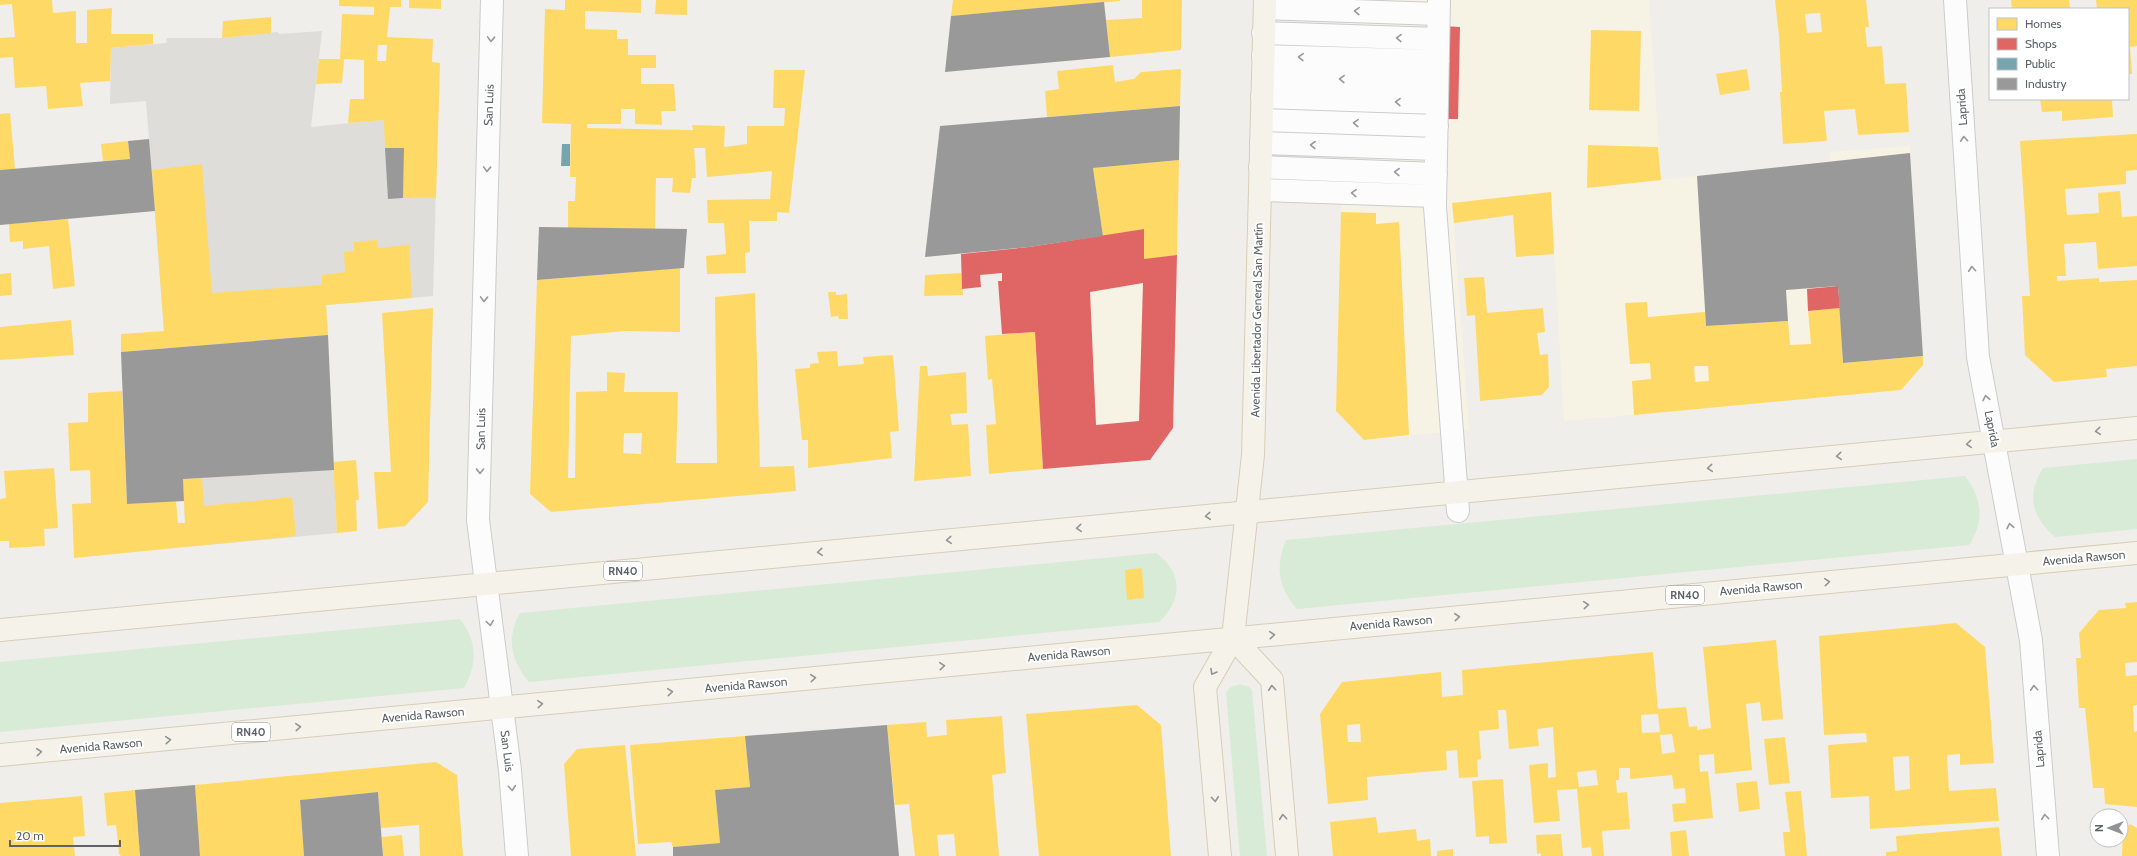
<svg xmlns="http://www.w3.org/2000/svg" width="2137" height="856" viewBox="0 0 2137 856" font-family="Cabin,sans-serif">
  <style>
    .commercial { fill: #f7f3e4 }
    .industrial { fill: #dfddda }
    .green { fill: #d8ebd6 }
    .homes { fill: #ffd966; fill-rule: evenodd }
    .shops { fill: #e06666; fill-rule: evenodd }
    .public { fill: #76a5af }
    .industry { fill: #999 }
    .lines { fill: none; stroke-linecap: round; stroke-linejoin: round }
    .minor-casing { stroke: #cbcccc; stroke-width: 24 }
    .major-casing { stroke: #d7ceb8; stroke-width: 24 }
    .minor { stroke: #fdfcfc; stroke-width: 22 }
    .major { stroke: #f4f2e9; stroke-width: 22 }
    .oneway { stroke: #96999c }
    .oneway2 { stroke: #939595 }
    .labels { text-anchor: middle; stroke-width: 4; stroke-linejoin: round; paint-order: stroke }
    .shield { fill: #fff; stroke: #8f9295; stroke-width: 1 }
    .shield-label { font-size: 11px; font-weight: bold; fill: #5f6368 }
    .street-label { font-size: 12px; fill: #5f6368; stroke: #fff }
  </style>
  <rect width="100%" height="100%" fill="#efeeea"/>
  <path class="commercial" d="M 1347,0 L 1649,0 L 1661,180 L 1830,161 L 1830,152 L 1910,146 L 1923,365 L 1901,390 L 1564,421 L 1551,192 L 1452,203 L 1469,430 L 1364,440 L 1336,411 Z
    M 1178,224 L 1173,428 L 1150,460 L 1043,469 L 1029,247 Z"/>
  <path class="industrial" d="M 322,31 L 311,127 L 438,114 L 433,296 L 326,305 L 337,533 L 186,547 L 178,349 L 164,331 L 146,101 L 110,104 L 111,48 L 166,43 L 167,38 L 222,38 L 278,32 L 279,34 Z"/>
  <path class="green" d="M 2137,459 L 2137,529 L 2055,537 C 2032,517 2026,495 2043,468 Z
    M 1965,476 C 1982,498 1985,521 1969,545 L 1297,609 C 1278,588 1275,566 1286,540 Z
    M 1156,553 C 1183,572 1183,600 1159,622 L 529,682 C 511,661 506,638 520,613 Z
    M 460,619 C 477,641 478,663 464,688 L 0,732 L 0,662 Z
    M 1240,684 L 1249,687 L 1252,690 L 1267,856 L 1240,856 L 1226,692 L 1231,687 Z"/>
  <path class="homes" d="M 0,0 L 52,0 L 53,13 L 76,11 L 76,43 L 87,43 L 87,10 L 112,8 L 111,34 L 153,34 L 153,44 L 111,48 L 110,81 L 80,83 L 83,106 L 48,109 L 46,86 L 15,88 L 13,57 L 0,58 L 0,38 L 15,37 L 12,4 L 0,5 Z
    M 339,0 L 401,0 L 401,7 L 390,7 L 387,37 L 433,39 L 432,62 L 440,63 L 436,198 L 403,198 L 404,148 L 385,148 L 384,120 L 348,123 L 350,99 L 364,99 L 364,60 L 344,59 L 342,83 L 316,84 L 319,59 L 340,59 L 342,14 L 374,15 L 374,7 L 339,6 ZM 378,45 L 387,45 L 386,61 L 377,61 Z
    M 409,0 L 441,0 L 441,9 L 409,8 Z
    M 565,0 L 641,0 L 641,13 L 585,11 L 585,29 L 617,30 L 617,39 L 628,39 L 628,55 L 656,55 L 656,68 L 641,68 L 641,84 L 674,84 L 676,111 L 661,111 L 662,125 L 635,124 L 635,109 L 621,109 L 621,124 L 587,124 L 587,128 L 693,130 L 692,125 L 725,126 L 724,147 L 747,144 L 747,126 L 784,126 L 785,108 L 773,108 L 774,70 L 805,70 L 789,213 L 777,212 L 777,221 L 749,221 L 750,252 L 745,253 L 746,273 L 707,274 L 706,256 L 726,254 L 724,223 L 708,223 L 707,200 L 770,199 L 772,171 L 707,177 L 705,148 L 694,148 L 696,178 L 692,178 L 690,193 L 672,192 L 673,178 L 656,178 L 655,229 L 568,228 L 568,201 L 575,201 L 576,177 L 570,177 L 571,124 L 542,123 L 545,9 L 565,10 Z
    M 656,0 L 687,0 L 687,15 L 655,14 Z
    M 953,0 L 1120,0 L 1120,1 L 951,16 Z
    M 1142,0 L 1182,0 L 1181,50 L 1110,57 L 1106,20 L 1142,18 Z
    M 1775,0 L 1866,0 L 1869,27 L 1865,27 L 1867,47 L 1882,46 L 1885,84 L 1906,83 L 1909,132 L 1858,135 L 1855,109 L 1824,111 L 1827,141 L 1783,144 L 1780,92 L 1782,92 L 1779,36 ZM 1820,13 L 1822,32 L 1807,33 L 1805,14 Z
    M 2011,0 L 2069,0 L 2070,8 L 2012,9 Z
    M 2096,0 L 2137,0 L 2137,46 L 2130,47 L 2132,74 L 2128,74 L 2128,9 L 2097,9 Z
    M 271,17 L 271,33 L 222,38 L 223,21 Z
    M 1591,30 L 1641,31 L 1639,111 L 1589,110 Z
    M 1113,65 L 1115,82 L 1134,79 L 1141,72 L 1181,69 L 1180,106 L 1047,117 L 1045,91 L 1059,89 L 1057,71 Z
    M 1747,69 L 1750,90 L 1720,95 L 1716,74 Z
    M 2040,99 L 2112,99 L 2113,117 L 2062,121 L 2062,111 L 2042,112 Z
    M 10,113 L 15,169 L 0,170 L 0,114 Z
    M 2137,134 L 2137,170 L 2126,171 L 2126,184 L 2065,189 L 2067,215 L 2099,213 L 2098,193 L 2120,191 L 2122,217 L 2137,216 L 2137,266 L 2098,269 L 2096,242 L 2064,244 L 2066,276 L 2057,276 L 2057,281 L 2099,278 L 2099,282 L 2137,280 L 2137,366 L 2106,369 L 2107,377 L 2054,382 L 2025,355 L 2022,296 L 2030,296 L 2020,141 Z
    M 128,141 L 130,159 L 103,161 L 101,144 Z
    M 1588,145 L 1658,147 L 1661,180 L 1587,188 Z
    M 1179,160 L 1177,255 L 1144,260 L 1144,229 L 1103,236 L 1093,168 Z
    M 202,164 L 212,293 L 322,285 L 322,275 L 345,272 L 344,252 L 354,251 L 354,242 L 377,240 L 378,248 L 409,245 L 412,298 L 326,305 L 328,335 L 121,352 L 121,334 L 164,331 L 152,170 Z
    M 1551,192 L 1554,254 L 1516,257 L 1513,215 L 1454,223 L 1452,203 Z
    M 1341,212 L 1376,213 L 1376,224 L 1399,222 L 1409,435 L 1364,440 L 1336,411 Z
    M 68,219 L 75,286 L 53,289 L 49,246 L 23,249 L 23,241 L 10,242 L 9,224 Z
    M 680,268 L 680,332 L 625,331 L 571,336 L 568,478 L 575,478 L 576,392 L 607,391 L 607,372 L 625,373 L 624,392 L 678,392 L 676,463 L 717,463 L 715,297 L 755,293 L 760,467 L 794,466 L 796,491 L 551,512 L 530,494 L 537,280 ZM 624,433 L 642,433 L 641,454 L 623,453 Z
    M 11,273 L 12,295 L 0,296 L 0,274 Z
    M 961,273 L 963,295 L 924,296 L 925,275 Z
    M 1484,277 L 1487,313 L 1543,308 L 1545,332 L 1537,333 L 1540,355 L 1548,354 L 1549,387 L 1542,395 L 1480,401 L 1475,315 L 1467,316 L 1464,278 Z
    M 828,292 L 836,292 L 836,295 L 847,294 L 848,319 L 839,319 L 838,316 L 831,317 Z
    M 1647,302 L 1648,317 L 1705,312 L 1706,326 L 1788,321 L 1790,345 L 1811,344 L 1808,311 L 1840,308 L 1843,363 L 1923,356 L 1923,365 L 1901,390 L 1634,415 L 1632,381 L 1651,379 L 1650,363 L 1630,364 L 1625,303 ZM 1694,366 L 1708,366 L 1709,381 L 1695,382 Z
    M 433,308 L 428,502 L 405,526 L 378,529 L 374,472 L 391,472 L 382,313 Z
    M 71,320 L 74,355 L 0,360 L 0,327 Z
    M 1035,332 L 1043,469 L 989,474 L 986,425 L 996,424 L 992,379 L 988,380 L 985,336 Z
    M 837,351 L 838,366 L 864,364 L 863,357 L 893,355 L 899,431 L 890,432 L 892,458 L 808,468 L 808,440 L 802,440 L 795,369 L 810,368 L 810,364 L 819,363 L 817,352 Z
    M 920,366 L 927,366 L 928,376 L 966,372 L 967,413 L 950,414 L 952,425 L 968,424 L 971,476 L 914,481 Z
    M 122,391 L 127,504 L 176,501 L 178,523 L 185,523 L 183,479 L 202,478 L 204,506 L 292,497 L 296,536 L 74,558 L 72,504 L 91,503 L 90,470 L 70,471 L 68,423 L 88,422 L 88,393 Z
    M 356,460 L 359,500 L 356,500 L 357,531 L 337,533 L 333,462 Z
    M 54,468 L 58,528 L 44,529 L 45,546 L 9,548 L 9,541 L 0,541 L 0,499 L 6,498 L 4,471 Z
    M 1142,568 L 1144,598 L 1127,600 L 1125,570 Z
    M 2137,602 L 2137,662 L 2125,663 L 2126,676 L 2137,675 L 2137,705 L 2133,706 L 2134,732 L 2137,731 L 2137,807 L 2105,804 L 2104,788 L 2093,788 L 2085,708 L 2079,708 L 2076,658 L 2081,658 L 2079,633 L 2099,610 L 2126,608 L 2125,603 Z
    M 1956,623 L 1985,647 L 1994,763 L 1960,765 L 1960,754 L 1947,755 L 1949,791 L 1996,788 L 1999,821 L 1870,829 L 1869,796 L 1831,798 L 1828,745 L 1867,742 L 1866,733 L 1824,735 L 1819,636 ZM 1909,756 L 1910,789 L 1895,791 L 1893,757 Z
    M 1776,640 L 1783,719 L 1762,721 L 1760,702 L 1746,704 L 1752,770 L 1715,774 L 1714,754 L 1699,755 L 1700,772 L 1708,771 L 1713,818 L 1674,822 L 1672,804 L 1686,803 L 1685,788 L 1674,789 L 1672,775 L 1630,779 L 1630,768 L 1619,768 L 1619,780 L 1616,780 L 1617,793 L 1627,792 L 1630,829 L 1602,831 L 1604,856 L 1592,856 L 1591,847 L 1582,848 L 1577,789 L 1557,790 L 1560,821 L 1534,823 L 1529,765 L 1548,763 L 1548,778 L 1556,777 L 1553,727 L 1537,729 L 1539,746 L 1509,749 L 1506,710 L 1498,710 L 1499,729 L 1479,731 L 1481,759 L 1477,760 L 1478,777 L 1459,778 L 1457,750 L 1446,751 L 1447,770 L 1367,777 L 1368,800 L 1328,804 L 1320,714 L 1342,682 L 1441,672 L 1442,697 L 1463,695 L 1462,670 L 1653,652 L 1658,709 L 1686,707 L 1689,727 L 1697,726 L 1697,730 L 1711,728 L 1703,647 ZM 1658,714 L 1660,732 L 1642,733 L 1641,715 ZM 1360,724 L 1361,742 L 1348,742 L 1347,725 ZM 1672,734 L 1675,752 L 1662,754 L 1660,735 ZM 1596,770 L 1598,785 L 1579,787 L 1577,772 Z
    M 1137,705 L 1161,725 L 1171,856 L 1039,856 L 1026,714 Z
    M 1002,716 L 1006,773 L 992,775 L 999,856 L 956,856 L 954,834 L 937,835 L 939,856 L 915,856 L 909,804 L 895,805 L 887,725 L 926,722 L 927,737 L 947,735 L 946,720 Z
    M 745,736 L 750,787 L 715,790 L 720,843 L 673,847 L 671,842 L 638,844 L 630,745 Z
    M 1785,737 L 1790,783 L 1769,785 L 1764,739 Z
    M 625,745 L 636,856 L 571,856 L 564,764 L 577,749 Z
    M 436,762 L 457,775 L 463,856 L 420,856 L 419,825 L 381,828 L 378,792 L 300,800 L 304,856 L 200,856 L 195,785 Z
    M 1503,779 L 1507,843 L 1489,844 L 1489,836 L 1476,837 L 1472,781 Z
    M 1757,781 L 1760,809 L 1739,812 L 1736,783 Z
    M 135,790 L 140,856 L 121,856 L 119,854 L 116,825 L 107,826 L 104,793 Z
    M 1801,791 L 1807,856 L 1785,856 L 1783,832 L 1790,832 L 1785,792 Z
    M 82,796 L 85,836 L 73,837 L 75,856 L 0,856 L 0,803 Z
    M 1376,817 L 1378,833 L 1416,829 L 1417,841 L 1430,839 L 1431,856 L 1333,856 L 1330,822 Z
    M 2130,824 L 2137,828 L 2137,856 L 2122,856 L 2123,830 Z
    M 1999,827 L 2002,856 L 1886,856 L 1886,852 L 1897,851 L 1896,836 Z
    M 1686,830 L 1689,856 L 1672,856 L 1670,832 Z
    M 1561,834 L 1563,856 L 1541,856 L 1541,853 L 1537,854 L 1536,835 Z
    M 402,835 L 404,856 L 383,856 L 382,837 Z
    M 1453,849 L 1453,856 L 1437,856 L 1437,851 Z"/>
  <path class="shops" d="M 1443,26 L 1460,27 L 1458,119 L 1442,119 Z
    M 1144,229 L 1144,259 L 1177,255 L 1173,428 L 1150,460 L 1043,469 L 1035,332 L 1002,334 L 998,281 L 1002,281 L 1002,273 L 980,275 L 981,287 L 962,289 L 961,254 L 1029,247 ZM 1143,283 L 1139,421 L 1096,425 L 1090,292 Z
    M 1838,286 L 1840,308 L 1808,311 L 1807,289 Z"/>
  <path class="public" d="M 562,144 L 570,144 L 570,166 L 561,166 Z"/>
  <path class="industry" d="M 1104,2 L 1110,57 L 945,72 L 951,16 Z
    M 1180,106 L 1179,160 L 1093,168 L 1103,236 L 1029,247 L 925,257 L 940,126 Z
    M 149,139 L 155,211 L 0,225 L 0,170 L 130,159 L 128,141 Z
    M 385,148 L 404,148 L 403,198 L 388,199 Z
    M 1910,153 L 1923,356 L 1843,363 L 1838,286 L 1786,290 L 1788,321 L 1706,326 L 1697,176 Z
    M 539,227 L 687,229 L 684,268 L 537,280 Z
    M 328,335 L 334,470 L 183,479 L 184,501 L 127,504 L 121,352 Z
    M 887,725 L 899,856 L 673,856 L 673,847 L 720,843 L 715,790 L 750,787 L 745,736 Z
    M 195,785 L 200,856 L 140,856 L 135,790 Z
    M 378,792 L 383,856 L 304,856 L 300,800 Z"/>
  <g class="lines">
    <defs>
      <path id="minor" d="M 492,0 L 478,520 L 510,770 L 517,856
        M 1439,0 L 1435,207 L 1458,511
        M 1955,0 L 1978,357 L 2031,640 L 2048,856
        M 1265,8 L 1438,14
        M 1263,33 L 1438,39
        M 1263,56 L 1438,61
        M 1263,76 L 1437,82
        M 1262,97 L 1437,103
        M 1262,120 L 1437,126
        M 1261,143 L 1436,149
        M 1260,167 L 1436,174
        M 1260,190 L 1435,196"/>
      <path id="major" d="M 0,630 L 2137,428
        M 1233,638 L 1272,680 L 1287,856
        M 0,755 L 2137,553
        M 1220,856 L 1205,687 L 1233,638 L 1253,455 L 1265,0"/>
    </defs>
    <use href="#minor" class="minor-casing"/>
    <use href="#major" class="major-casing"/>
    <use href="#minor" class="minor"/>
    <use href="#major" class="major"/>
  </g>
  <defs><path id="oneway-chevron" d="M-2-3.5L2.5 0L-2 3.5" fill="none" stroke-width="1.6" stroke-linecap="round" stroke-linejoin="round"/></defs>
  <g class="oneway">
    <use href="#oneway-chevron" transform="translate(1357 11) rotate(-178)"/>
    <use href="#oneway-chevron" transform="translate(1399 38) rotate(-178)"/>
    <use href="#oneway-chevron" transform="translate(491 39) rotate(92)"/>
    <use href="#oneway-chevron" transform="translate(1301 57) rotate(-178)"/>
    <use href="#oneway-chevron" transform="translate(1342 79) rotate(-178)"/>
    <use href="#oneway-chevron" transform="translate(1398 102) rotate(-178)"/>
    <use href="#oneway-chevron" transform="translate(1356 123) rotate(-178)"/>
    <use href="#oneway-chevron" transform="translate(1964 139) rotate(-94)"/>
    <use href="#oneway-chevron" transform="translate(1313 145) rotate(-178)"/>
    <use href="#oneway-chevron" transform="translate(487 169) rotate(92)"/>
    <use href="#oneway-chevron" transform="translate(1397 172) rotate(-178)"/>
    <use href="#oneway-chevron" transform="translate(1354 193) rotate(-178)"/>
    <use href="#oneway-chevron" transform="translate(1972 269) rotate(-94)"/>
    <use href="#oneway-chevron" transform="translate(484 299) rotate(92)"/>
    <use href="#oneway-chevron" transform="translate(1986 398) rotate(-101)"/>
    <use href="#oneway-chevron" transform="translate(480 471) rotate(91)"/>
    <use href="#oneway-chevron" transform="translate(2010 526) rotate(-101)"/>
    <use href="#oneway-chevron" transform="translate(490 623) rotate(82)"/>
    <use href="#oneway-chevron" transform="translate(2034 688) rotate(-94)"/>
    <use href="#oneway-chevron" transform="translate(512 788) rotate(85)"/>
    <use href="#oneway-chevron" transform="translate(2045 817) rotate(-95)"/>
  </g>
  <g class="oneway2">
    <use href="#oneway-chevron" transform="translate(2098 431) rotate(175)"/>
    <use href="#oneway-chevron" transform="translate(1969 444) rotate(175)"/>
    <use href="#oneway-chevron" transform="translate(1839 456) rotate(175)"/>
    <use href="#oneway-chevron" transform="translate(1710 468) rotate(175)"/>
    <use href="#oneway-chevron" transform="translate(1208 516) rotate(175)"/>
    <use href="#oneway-chevron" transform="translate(1079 528) rotate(175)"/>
    <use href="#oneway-chevron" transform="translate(949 540) rotate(175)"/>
    <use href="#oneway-chevron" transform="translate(820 552) rotate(175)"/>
    <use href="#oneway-chevron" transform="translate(1827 582) rotate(-5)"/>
    <use href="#oneway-chevron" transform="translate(1586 605) rotate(-5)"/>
    <use href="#oneway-chevron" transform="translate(1457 617) rotate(-5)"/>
    <use href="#oneway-chevron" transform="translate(1272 635) rotate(-5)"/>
    <use href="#oneway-chevron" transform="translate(942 666) rotate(-5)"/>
    <use href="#oneway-chevron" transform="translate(1213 672) rotate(120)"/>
    <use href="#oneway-chevron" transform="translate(813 678) rotate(-5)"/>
    <use href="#oneway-chevron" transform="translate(1272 688) rotate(-95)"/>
    <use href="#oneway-chevron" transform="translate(670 692) rotate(-5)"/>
    <use href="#oneway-chevron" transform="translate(540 704) rotate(-5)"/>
    <use href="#oneway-chevron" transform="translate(298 727) rotate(-5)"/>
    <use href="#oneway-chevron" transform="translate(168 740) rotate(-5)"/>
    <use href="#oneway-chevron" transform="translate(39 752) rotate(-5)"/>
    <use href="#oneway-chevron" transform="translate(1215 799) rotate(85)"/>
    <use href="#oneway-chevron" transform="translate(1283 817) rotate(-95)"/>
  </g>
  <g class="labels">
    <g class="shield">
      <rect x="604" y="562" width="38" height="18" rx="3"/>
      <rect x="1666" y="586" width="38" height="18" rx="3"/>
      <rect x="232" y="723" width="38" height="18" rx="3"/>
    </g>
    <g class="shield-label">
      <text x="623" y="575">RN40</text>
      <text x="1685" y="599">RN40</text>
      <text x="251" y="736">RN40</text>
    </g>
    <g class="street-label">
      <text transform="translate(489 105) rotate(-88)" y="4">San Luis</text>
      <text transform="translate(1962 107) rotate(-94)" y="4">Laprida</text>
      <text transform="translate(1257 320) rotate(-89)" y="4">Avenida Libertador General San Martín</text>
      <text transform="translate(481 429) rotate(-89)" y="4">San Luis</text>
      <text transform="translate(1992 429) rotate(79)" y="4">Laprida</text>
      <text transform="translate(2084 558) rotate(-5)" y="4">Avenida Rawson</text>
      <text transform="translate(1761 588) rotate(-5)" y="4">Avenida Rawson</text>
      <text transform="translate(1391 623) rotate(-5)" y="4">Avenida Rawson</text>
      <text transform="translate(1069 654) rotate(-5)" y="4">Avenida Rawson</text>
      <text transform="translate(746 685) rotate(-5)" y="4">Avenida Rawson</text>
      <text transform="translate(423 715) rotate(-5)" y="4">Avenida Rawson</text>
      <text transform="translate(101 746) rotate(-5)" y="4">Avenida Rawson</text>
      <text transform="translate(2039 749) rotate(-95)" y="4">Laprida</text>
      <text transform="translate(507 751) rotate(83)" y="4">San Luis</text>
    </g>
  </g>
  <rect x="1989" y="8" width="140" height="92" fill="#ffffff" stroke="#bfc1c3"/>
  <rect x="1997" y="18" width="20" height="12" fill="#ffd966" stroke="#bfc1c3"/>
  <text x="2025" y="28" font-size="12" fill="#5f6368">Homes</text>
  <rect x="1997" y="38" width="20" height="12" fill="#e06666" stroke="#bfc1c3"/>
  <text x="2025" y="48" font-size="12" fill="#5f6368">Shops</text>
  <rect x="1997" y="58" width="20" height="12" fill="#76a5af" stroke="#bfc1c3"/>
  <text x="2025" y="68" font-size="12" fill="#5f6368">Public</text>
  <rect x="1997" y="78" width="20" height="12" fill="#999999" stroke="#bfc1c3"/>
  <text x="2025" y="88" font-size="12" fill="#5f6368">Industry</text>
  <g transform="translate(2109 828) rotate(270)"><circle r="19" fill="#ffffff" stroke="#bfc1c3"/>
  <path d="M0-3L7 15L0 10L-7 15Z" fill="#919496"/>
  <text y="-6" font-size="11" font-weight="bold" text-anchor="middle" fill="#5f6368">N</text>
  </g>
  <path d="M10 840v6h110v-6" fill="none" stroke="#5f6368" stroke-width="2"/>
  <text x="16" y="840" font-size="12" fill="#5f6368" stroke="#ffffff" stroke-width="3" paint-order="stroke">20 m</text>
</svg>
